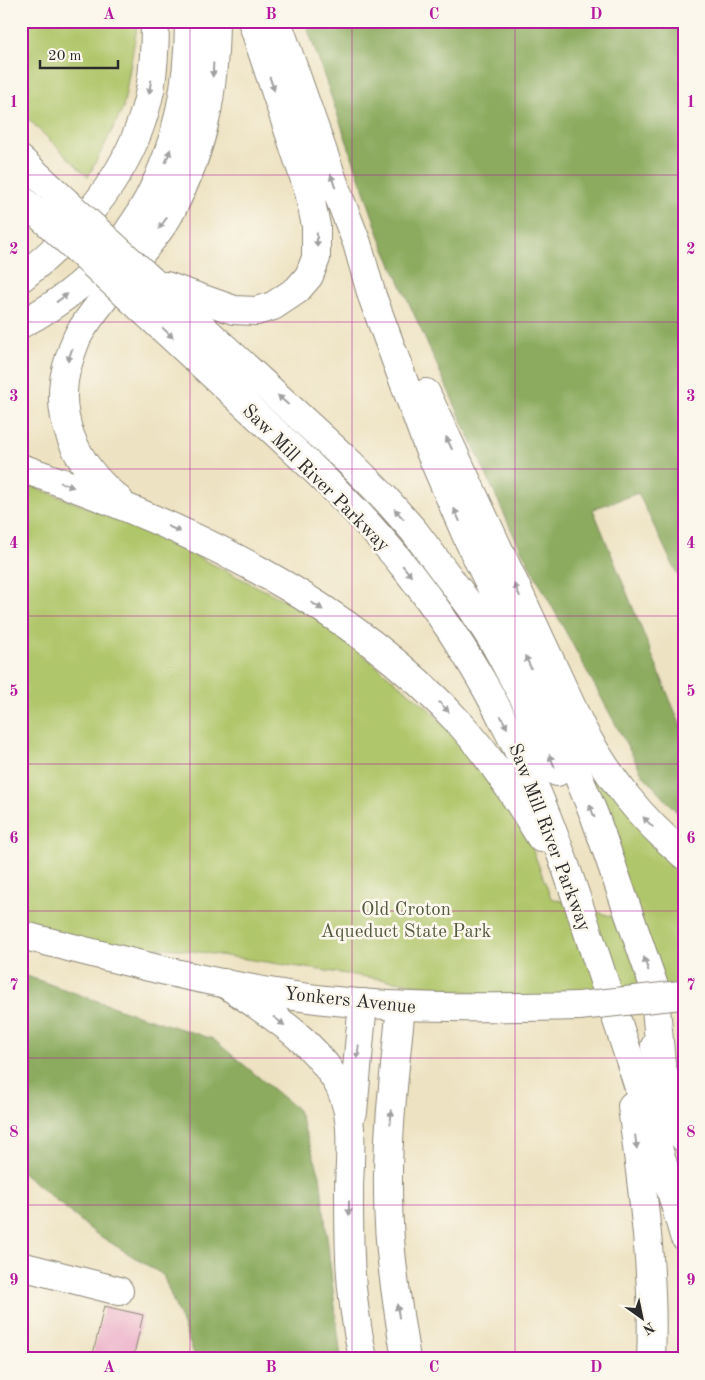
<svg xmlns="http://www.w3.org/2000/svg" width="705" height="1380" viewBox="0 0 705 1380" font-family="'Old Standard TT',serif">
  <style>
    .green { fill: #b0c66b; stroke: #6e784b }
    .forest { fill: #8cab5f; stroke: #5c6b45 }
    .building { fill: #eaa7c5 }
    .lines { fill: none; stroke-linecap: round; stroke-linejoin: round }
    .street-casing { stroke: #8c8676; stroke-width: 30 }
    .primary-casing { stroke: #8c8676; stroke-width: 30 }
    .highway-casing { stroke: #8c8676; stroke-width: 30 }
    .street { stroke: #fff; stroke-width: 28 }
    .primary { stroke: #fff; stroke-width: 28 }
    .highway { stroke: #fff; stroke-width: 28 }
    .primary-bridge-casing { stroke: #8c8676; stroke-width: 30; stroke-linecap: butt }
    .highway-bridge-casing { stroke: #8c8676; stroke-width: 30; stroke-linecap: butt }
    .primary-bridge { stroke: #fff; stroke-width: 28 }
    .highway-bridge { stroke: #fff; stroke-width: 28 }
    .oneway { fill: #a0a0a0 }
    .grid { fill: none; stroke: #b5179e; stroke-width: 1; stroke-opacity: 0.55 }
    .labels { text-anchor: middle; stroke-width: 5; stroke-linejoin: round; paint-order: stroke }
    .street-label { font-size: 19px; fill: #2b2b2b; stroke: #fbf7ec }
    .park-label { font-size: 19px; fill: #535a3e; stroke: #fbf7ec }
    .neatline { fill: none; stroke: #b5179e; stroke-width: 2 }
    .grid-label { font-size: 16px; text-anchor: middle; font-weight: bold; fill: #b5179e }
  </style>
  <rect width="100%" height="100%" fill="#fbf7ec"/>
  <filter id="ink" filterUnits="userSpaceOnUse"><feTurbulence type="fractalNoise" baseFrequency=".02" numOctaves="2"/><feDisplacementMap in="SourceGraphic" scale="10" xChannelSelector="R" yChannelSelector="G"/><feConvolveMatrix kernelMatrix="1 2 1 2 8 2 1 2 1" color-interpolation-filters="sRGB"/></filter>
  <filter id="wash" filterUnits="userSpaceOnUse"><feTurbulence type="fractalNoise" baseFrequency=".0096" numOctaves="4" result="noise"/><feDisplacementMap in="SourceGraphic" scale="20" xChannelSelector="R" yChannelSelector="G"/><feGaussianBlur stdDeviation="1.12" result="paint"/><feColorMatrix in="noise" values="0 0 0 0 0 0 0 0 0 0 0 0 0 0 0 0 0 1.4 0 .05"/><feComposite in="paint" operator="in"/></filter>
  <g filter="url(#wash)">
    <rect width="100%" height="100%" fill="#ede2c1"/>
    <path class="green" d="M 21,21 L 138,21 L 123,109 L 88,177 L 21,112 Z
      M 21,482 L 138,527 L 314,615 L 428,708 L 489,773 L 532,848 L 551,898 L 640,925 L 561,705 L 684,866 L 684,1003 L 595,1011 L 179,949 L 21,941 Z"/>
    <path class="forest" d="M 305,21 L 684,21 L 684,588 L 638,493 L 593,509 L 684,734 L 684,820 L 643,775 L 514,536 L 382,243 Z
      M 21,974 L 134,1014 L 213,1039 L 298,1110 L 320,1175 L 341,1359 L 196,1359 L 163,1275 L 95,1233 L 21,1171 Z"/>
    <g id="blocks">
      <path class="building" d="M 104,1306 L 143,1315 L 133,1359 L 92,1359 Z"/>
    </g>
  </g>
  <g filter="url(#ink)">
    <use href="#blocks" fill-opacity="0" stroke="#8c8676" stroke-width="1"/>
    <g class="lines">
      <defs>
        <path id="street" d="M 21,1266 L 119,1291"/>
        <path id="primary" d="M 21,935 C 122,960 222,988 325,1000 C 410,1009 494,1008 579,1006"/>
        <path id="highway" d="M 277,21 L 337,192 L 357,243 L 372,296 L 428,447 L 467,537 L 556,722 L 595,817 L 654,986 L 661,1063
          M 21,160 L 66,202
          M 21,199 L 47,222
          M 21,278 C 82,230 135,167 150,90 C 154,67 155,44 155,21
          M 151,280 L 351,464 L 384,497 L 414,531 L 471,607 L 496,646 L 524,698 L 557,772
          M 166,286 L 234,310 L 256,311 L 273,306 L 297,290 L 309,276 L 316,258 L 316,226 L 309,192 L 252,21
          M 132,300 C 177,342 222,383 267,425 C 318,472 368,520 410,574 C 448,623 481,675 508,730 C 549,810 576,896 604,981 C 632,1065 660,1150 684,1236
          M 21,324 C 138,264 189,149 189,21
          M 426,393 L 582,729 C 611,780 638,816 684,855
          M 21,468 C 183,524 347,599 463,727 C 493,761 518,800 541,838
          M 119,500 C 75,465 51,414 69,360 C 72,351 75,340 80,332 C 99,302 123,275 145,248 C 154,236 165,224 171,211 C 205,146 214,94 215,21
          M 224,983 C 264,1010 308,1036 334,1077 C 356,1109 350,1151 349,1188 C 349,1211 349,1234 350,1257 C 351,1291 356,1325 363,1359
          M 401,1006 C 395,1068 387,1130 388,1192 C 388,1248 397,1304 406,1359
          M 655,1046 L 684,1138
          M 632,1106 C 642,1190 655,1273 651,1359
          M 353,1112 L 363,1003"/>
      </defs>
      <use href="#street" class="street-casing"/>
      <use href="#primary" class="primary-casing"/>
      <use href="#highway" class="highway-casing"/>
      <use href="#street" class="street"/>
      <use href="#primary" class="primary"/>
      <use href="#highway" class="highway"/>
      <defs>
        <path id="primary-bridge" d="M 579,1006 L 681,995"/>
        <path id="highway-bridge" d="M 66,202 L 151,280
          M 47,222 L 132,300"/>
      </defs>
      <use href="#primary-bridge" class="primary-bridge-casing"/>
      <use href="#highway-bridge" class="highway-bridge-casing"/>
      <use href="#primary-bridge" class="primary-bridge"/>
      <use href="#highway-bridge" class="highway-bridge"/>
    </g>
    <defs><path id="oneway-solid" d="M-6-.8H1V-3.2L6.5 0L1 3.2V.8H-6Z" transform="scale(1.25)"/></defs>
    <g class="oneway">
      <use href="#oneway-solid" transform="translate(213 70) rotate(93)"/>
      <use href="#oneway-solid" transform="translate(272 84) rotate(71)"/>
      <use href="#oneway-solid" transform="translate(150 87) rotate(100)"/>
      <use href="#oneway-solid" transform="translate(168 156) rotate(-70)"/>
      <use href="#oneway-solid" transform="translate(333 181) rotate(-109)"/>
      <use href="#oneway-solid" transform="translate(163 223) rotate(125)"/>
      <use href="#oneway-solid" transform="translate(317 240) rotate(89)"/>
      <use href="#oneway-solid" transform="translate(62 298) rotate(-36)"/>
      <use href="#oneway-solid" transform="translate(168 333) rotate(43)"/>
      <use href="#oneway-solid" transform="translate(70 355) rotate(109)"/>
      <use href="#oneway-solid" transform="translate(283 400) rotate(-138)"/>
      <use href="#oneway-solid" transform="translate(449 443) rotate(-115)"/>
      <use href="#oneway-solid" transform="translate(67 485) rotate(20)"/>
      <use href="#oneway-solid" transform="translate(399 514) rotate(-132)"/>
      <use href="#oneway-solid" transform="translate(457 515) rotate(-114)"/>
      <use href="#oneway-solid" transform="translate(174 529) rotate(24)"/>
      <use href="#oneway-solid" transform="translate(407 571) rotate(51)"/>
      <use href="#oneway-solid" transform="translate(517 590) rotate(-115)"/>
      <use href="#oneway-solid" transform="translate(317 606) rotate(33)"/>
      <use href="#oneway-solid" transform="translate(528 662) rotate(-116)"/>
      <use href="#oneway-solid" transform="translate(444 707) rotate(46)"/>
      <use href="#oneway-solid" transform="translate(504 722) rotate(62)"/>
      <use href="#oneway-solid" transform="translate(552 761) rotate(-113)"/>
      <use href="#oneway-solid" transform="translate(592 811) rotate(-111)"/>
      <use href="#oneway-solid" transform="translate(648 822) rotate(-134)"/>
      <use href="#oneway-solid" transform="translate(646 964) rotate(-110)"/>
      <use href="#oneway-solid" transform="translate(279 1021) rotate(37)"/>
      <use href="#oneway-solid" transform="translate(358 1052) rotate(96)"/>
      <use href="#oneway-solid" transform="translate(391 1117) rotate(-86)"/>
      <use href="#oneway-solid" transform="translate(636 1142) rotate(83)"/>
      <use href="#oneway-solid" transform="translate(349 1208) rotate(90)"/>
      <use href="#oneway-solid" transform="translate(398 1311) rotate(-99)"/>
    </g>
  </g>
  <path class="grid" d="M 190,21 L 190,1359M 352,21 L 352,1359M 515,21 L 515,1359M 21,175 L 684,175M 21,322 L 684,322M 21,469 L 684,469M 21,616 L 684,616M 21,764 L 684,764M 21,911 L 684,911M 21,1058 L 684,1058M 21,1205 L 684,1205"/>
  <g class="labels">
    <g class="street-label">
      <text transform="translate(317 477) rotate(45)" y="7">Saw Mill River Parkway</text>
      <text transform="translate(551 837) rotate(69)" y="7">Saw Mill River Parkway</text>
      <text transform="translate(350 999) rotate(6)" y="7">Yonkers Avenue</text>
    </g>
    <g class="park-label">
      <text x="406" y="915">Old Croton<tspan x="406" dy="22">Aqueduct State Park</tspan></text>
    </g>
  </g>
  <rect width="705" height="1380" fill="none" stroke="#fbf7ec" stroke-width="55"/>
  <g transform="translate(642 1318) rotate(147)" stroke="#fbf7ec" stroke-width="4" paint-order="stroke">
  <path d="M0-4L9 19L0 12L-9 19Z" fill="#2b2b2b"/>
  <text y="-8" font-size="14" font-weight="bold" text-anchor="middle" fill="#2b2b2b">N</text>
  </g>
  <path d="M40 60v8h78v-8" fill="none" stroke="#2b2b2b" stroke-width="2.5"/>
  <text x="48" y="60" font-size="15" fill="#2b2b2b" stroke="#fbf7ec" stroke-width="4" paint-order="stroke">20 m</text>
  <rect x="28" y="28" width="650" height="1324" class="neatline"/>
  <g class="grid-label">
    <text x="109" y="19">A</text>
    <text x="271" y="19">B</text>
    <text x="434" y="19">C</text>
    <text x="596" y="19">D</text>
    <text x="14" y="107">1</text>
    <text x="691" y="107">1</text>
    <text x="14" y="254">2</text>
    <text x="691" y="254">2</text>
    <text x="14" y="401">3</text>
    <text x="691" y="401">3</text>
    <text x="14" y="548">4</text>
    <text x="691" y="548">4</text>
    <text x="14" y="696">5</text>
    <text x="691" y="696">5</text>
    <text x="14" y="843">6</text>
    <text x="691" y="843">6</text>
    <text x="14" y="990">7</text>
    <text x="691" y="990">7</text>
    <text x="14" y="1137">8</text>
    <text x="691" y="1137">8</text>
    <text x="14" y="1285">9</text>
    <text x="691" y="1285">9</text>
    <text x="109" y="1372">A</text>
    <text x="271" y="1372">B</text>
    <text x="434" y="1372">C</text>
    <text x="596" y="1372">D</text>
  </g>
</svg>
